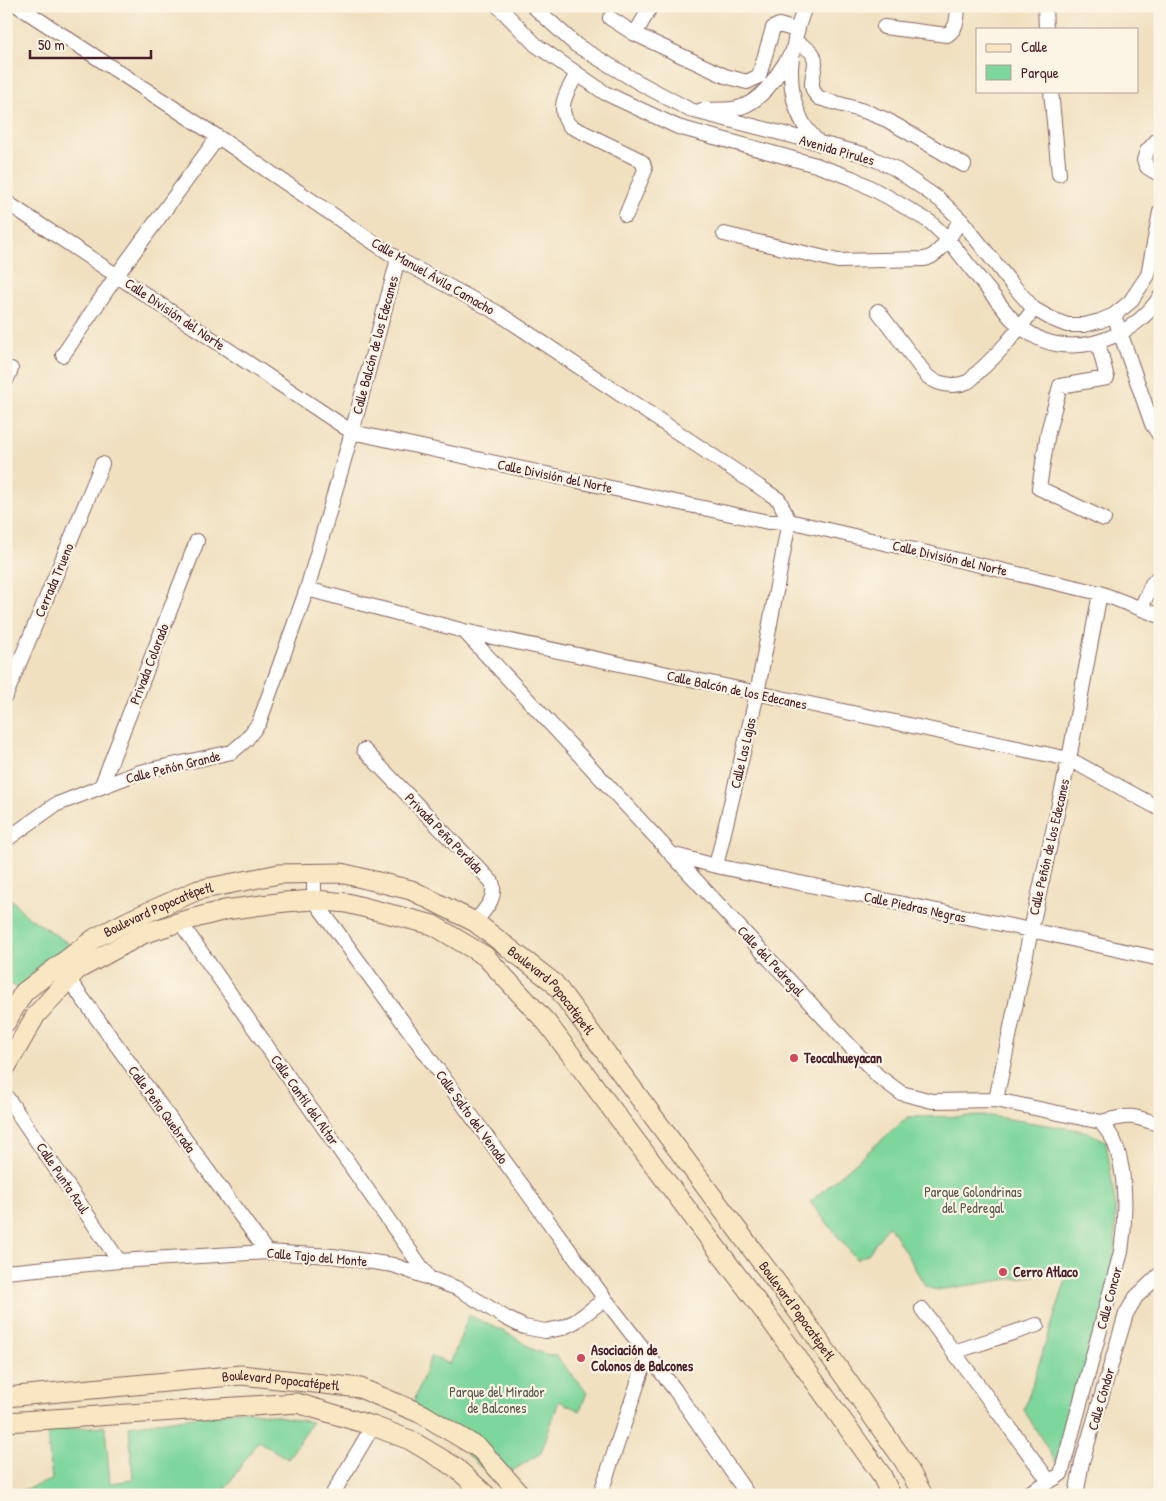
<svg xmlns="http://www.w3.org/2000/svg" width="1166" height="1501" viewBox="0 0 1166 1501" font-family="'Patrick Hand',sans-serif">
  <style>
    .green { fill: #7dd69b; stroke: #647a63 }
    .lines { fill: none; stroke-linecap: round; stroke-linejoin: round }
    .street-casing { stroke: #84635f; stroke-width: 16 }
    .secondary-casing { stroke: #84635f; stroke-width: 21 }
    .street { stroke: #fff; stroke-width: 14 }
    .secondary { stroke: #f9e7c3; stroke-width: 19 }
    .poi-dot { fill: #d1495b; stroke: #fcf5e5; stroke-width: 2 }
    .labels { text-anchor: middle; stroke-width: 4.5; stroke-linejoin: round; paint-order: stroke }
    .street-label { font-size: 14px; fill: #4a1f2b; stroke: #fcf5e5 }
    .poi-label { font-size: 14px; font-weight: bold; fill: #4a1f2b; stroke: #fcf5e5; text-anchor: start }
    .park-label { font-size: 14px; fill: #59564d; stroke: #fcf5e5 }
  </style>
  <rect width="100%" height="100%" fill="#fcf5e5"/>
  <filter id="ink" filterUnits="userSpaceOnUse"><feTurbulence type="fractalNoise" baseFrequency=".02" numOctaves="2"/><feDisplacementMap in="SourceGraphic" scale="10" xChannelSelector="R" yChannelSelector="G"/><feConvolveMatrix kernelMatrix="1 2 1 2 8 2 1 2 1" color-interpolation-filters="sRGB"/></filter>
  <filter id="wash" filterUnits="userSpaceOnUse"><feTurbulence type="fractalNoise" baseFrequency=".0096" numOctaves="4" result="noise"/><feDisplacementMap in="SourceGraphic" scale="20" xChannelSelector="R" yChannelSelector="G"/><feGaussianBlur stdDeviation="1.12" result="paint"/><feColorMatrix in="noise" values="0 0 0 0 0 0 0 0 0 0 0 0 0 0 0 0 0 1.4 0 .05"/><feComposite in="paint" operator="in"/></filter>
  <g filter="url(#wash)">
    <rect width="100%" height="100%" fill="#f0e0c0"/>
    <path class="green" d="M 6,894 L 26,915 L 78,950 L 24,992 L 6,981 Z
      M 990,1116 L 1085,1131 L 1106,1141 L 1115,1202 L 1116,1267 L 1058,1466 L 1024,1410 L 1067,1277 L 1050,1273 L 937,1290 L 926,1287 L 889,1225 L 869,1253 L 857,1260 L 810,1202 L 908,1117 Z
      M 469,1315 C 484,1323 501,1329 516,1338 C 531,1348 536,1354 555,1355 L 587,1392 L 580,1411 L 559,1401 L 541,1453 L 496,1481 L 444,1433 L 408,1417 L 431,1356 L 450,1364 Z
      M 243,1410 L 312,1422 L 288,1459 L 258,1441 L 221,1495 L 8,1495 L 52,1480 L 47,1430 L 105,1426 L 110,1483 L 133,1480 L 129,1426 Z"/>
  </g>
  <g filter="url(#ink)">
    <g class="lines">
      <defs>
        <path id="street" d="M 18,6 L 218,137 L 398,259 L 498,313 L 779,500 L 789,521 L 757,694 L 716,866
          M 498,6 L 536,45 L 605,93 L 678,127 L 816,165 L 852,178 L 888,197 L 930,222 L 947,238 L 1010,317 C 1022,329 1039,341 1056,344 C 1096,351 1138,330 1160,297
          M 533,6 L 576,45 L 636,81 L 690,110 L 863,154 L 894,168 L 940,200 L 961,220 L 1011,283 L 1034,309 L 1052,319 L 1067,325 L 1084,325 L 1100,321 L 1114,315 L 1130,302 L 1148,275 L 1160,212
          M 805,6 C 791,44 783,86 803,123 C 807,131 815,138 820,144
          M 1045,6 L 1046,29
          M 610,18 L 635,34 L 725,76 L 747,82 L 759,76 L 773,28 L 779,25 L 796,30
          M 884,27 L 947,35 C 958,28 957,18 958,6
          M 635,34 L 651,6
          M 795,42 C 800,45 809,48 812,53 C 822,68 802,83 819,98 L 867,112 L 887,120 L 964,165
          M 577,74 C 567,91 555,109 570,126 L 638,159 L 643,163 L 645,170 L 626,215
          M 1051,91 L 1059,174
          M 702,110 C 714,109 730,111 741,107 C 765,99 778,73 791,54
          M 1160,137 L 1147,151 L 1144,160 L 1147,167 L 1160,175
          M 6,202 L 352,432 L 768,522 L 789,521 L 1100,593 L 1160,616
          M 724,234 L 838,261 L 924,259 C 940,257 952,232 961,220
          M 878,311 L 927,376 C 937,384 954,388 967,382 C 971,381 975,375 978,372 C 1000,353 1017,331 1034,309
          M 1114,315 L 1152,424 L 1160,436
          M 1098,342 L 1107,378 L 1060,386 L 1048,432 L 1039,488 L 1104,519
          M 63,355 L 117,275 L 218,137
          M 6,381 L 11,369
          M 307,589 L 464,631 L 1069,759 L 1160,809
          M 1141,608 L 1152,584 L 1160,575
          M 464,631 L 878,1076 L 901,1093 L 932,1101 L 996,1100 L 1101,1122 C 1129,1114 1133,1115 1160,1125
          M 6,695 L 102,464
          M 364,750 L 492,882 C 497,899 485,909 475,922
          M 101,787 L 197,541
          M 6,840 L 55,805 L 101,787 L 140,772 L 232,752 L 246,740 L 259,723 L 307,589 L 352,432 L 398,259
          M 671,854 L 716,866 L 1031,930 L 1160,959
          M 314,874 L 314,900 L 605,1299 L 675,1390 L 748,1495
          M 180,922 L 429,1278
          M 64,973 L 267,1252
          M 6,1096 L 119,1261
          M 996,1100 L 1031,930 L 1069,759 L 1100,593
          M 6,1272 L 119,1261 L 267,1252 L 332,1256 L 393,1265 L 459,1289 L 506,1318 L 524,1327 L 545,1331 L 562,1328 L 576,1321 L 605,1299
          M 922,1309 L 1049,1481
          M 954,1352 L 1037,1325
          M 1061,1474 L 1121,1252 C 1126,1219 1127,1172 1114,1141 C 1111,1135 1105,1128 1101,1122
          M 332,1495 L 373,1426
          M 600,1495 L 648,1353
          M 1025,1495 L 1057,1477
          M 1076,1495 L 1082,1462 L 1126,1314 L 1136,1297 L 1160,1274"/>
        <g id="secondary">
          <path id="s1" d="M 6,1022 L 24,992 L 95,938 L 130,920 L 198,890 L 279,874 L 341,873 L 411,890 L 475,922 L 554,983 L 800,1314 L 904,1461 L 923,1495"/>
          <path d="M 6,1067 L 36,1015 L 77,970 L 143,934 L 180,922 L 225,910 L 285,902 L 314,900 L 347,903 L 433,925 L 485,956 L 547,1023 L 769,1318 L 881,1474 L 891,1495"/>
          <path id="s2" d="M 6,1397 L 241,1375 L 360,1388 L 422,1414 L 480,1449 L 521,1495"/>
          <path d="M 6,1422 L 297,1403 L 373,1426 L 410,1440 L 455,1467 L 486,1495"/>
        </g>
      </defs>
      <use href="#street" class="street-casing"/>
      <use href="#secondary" class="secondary-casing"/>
      <use href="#street" class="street"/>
      <use href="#secondary" class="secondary"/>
    </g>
  </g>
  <g class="poi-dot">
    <circle cx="794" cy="1058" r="5"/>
    <circle cx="1003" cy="1272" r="5"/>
    <circle cx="581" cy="1358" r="5"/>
  </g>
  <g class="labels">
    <g class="street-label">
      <text transform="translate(837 150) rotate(16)" y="5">Avenida Pirules</text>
      <text transform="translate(433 276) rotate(30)" y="5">Calle Manuel Ávila Camacho</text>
      <text transform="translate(175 314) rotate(34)" y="5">Calle División del Norte</text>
      <text transform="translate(375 345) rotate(-75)" y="5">Calle Balcón de los Edecanes</text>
      <text transform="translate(555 476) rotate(12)" y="5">Calle División del Norte</text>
      <text transform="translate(950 558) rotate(13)" y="5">Calle División del Norte</text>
      <text transform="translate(54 580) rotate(-67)" y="5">Cerrada Trueno</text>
      <text transform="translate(149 664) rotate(-69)" y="5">Privada Colorado</text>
      <text transform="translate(737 690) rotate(12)" y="5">Calle Balcón de los Edecanes</text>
      <text transform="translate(743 753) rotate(-77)" y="5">Calle Las Lajas</text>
      <text transform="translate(173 767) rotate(-14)" y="5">Calle Peñón Grande</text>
      <text transform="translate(444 833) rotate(46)" y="5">Privada Peña Perdida</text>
      <text transform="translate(1049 847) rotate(-77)" y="5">Calle Peñón de los Edecanes</text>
      <text transform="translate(915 907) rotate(12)" y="5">Calle Piedras Negras</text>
      <text dy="5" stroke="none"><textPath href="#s1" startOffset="194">Boulevard Popocatépetl</textPath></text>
      <text transform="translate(771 961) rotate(47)" y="5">Calle del Pedregal</text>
      <text dy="5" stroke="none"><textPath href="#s1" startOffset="629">Boulevard Popocatépetl</textPath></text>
      <text transform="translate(305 1100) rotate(55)" y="5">Calle Cantil del Altar</text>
      <text transform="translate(162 1109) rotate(54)" y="5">Calle Peña Quebrada</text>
      <text transform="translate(472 1117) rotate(54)" y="5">Calle Salto del Venado</text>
      <text transform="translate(63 1178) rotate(56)" y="5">Calle Punta Azul</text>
      <text transform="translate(317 1257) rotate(5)" y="5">Calle Tajo del Monte</text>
      <text transform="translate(1109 1298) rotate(-75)" y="5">Calle Concor</text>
      <text dy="5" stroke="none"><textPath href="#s1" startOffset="1034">Boulevard Popocatépetl</textPath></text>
      <text dy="5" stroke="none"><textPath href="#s2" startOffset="276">Boulevard Popocatépetl</textPath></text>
      <text transform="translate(1101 1399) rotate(-74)" y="5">Calle Cóndor</text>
    </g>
    <g class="poi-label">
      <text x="804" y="1063">Teocalhueyacan</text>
      <text x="1013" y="1277">Cerro Atlaco</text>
      <text x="591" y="1355">Asociación de<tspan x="591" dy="16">Colonos de Balcones</tspan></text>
    </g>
    <g class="park-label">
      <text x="973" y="1197">Parque Golondrinas<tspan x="973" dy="16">del Pedregal</tspan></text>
      <text x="497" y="1397">Parque del Mirador<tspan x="497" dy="16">de Balcones</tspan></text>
    </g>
  </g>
  <rect width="1166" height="1501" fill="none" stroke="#fcf5e5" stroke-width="25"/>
  <rect x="976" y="28" width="162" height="65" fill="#fcf5e5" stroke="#b59f9b"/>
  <rect x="986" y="44" width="25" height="8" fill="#f9e7c3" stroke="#b59f9b"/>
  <text x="1021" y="52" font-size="15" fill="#4a1f2b">Calle</text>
  <rect x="986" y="65" width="25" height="15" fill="#7dd69b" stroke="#b59f9b"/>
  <text x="1021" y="78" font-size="15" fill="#4a1f2b">Parque</text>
  <path d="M30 50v8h121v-8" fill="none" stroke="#4a1f2b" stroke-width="2.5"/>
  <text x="38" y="50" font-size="15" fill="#4a1f2b" stroke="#fcf5e5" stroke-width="4" paint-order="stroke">50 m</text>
</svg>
